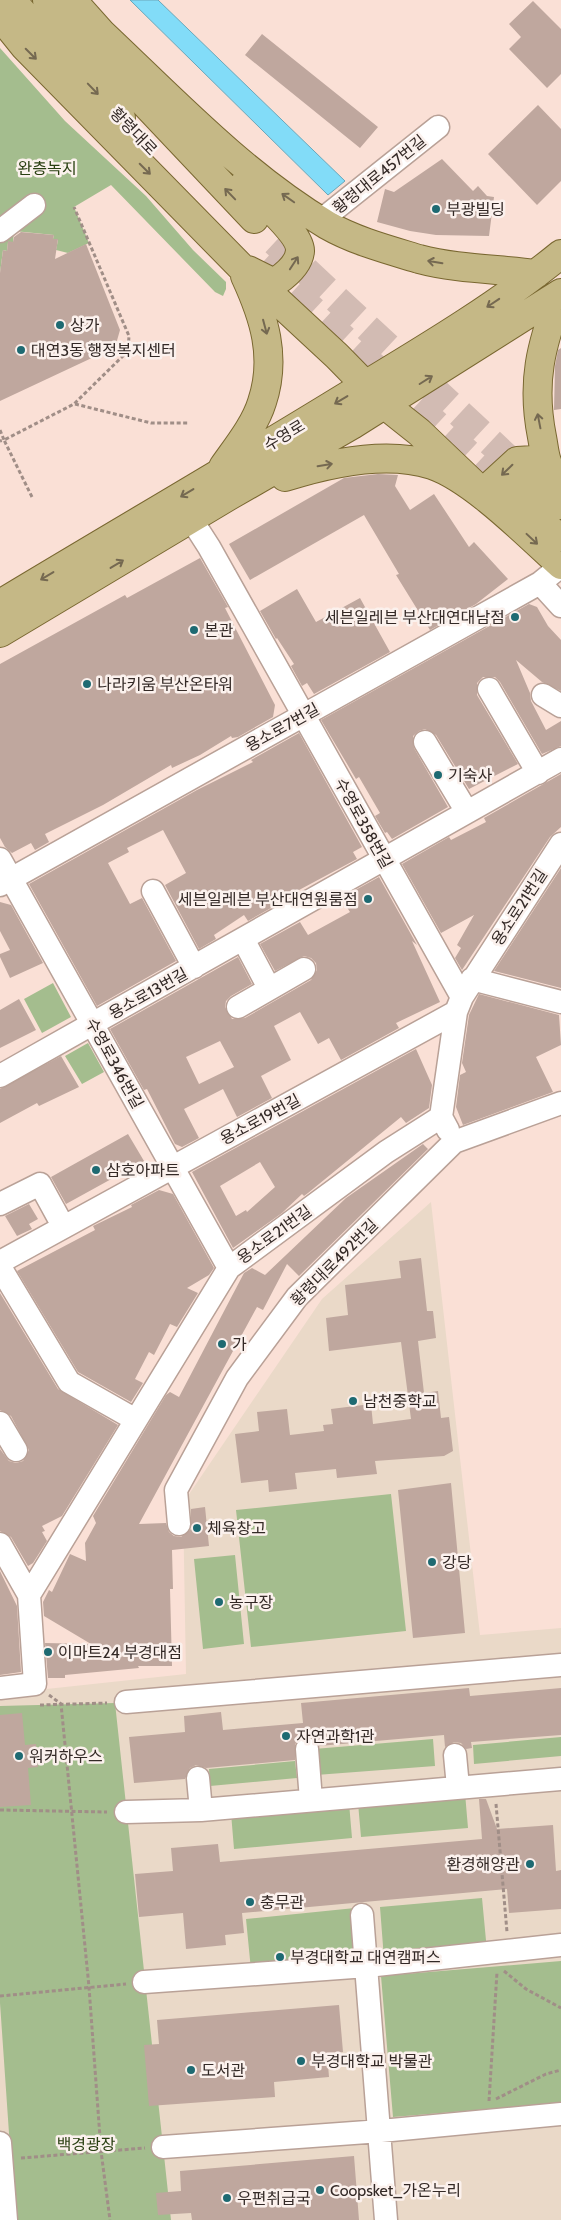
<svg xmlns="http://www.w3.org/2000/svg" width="561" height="2220" viewBox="0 0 561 2220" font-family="Cabin,'Noto Sans KR',sans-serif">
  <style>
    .education { fill: #ead9c8 }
    .green { fill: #a4bd8e }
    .water { fill: #82dcf8; stroke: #6aa6b9 }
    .building { fill: #bfa79e; fill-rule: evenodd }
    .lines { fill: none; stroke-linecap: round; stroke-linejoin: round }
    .major-tunnel { stroke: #d2bbb3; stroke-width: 28; stroke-dasharray: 28 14; stroke-linecap: butt }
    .minor-casing { stroke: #b9a197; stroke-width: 25 }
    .major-casing { stroke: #796730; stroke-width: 30 }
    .path { stroke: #a08e87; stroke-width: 3; stroke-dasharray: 4 2.5; stroke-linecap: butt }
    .minor { stroke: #fff; stroke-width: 22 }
    .major { stroke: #c5b886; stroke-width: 28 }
    .oneway { stroke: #756951 }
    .poi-dot { fill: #1e6a72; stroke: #fbf1ed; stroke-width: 2 }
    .labels { text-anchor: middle; stroke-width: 5; stroke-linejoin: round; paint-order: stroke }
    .street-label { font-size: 16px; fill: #332926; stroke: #fbf1ed }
    .park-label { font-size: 16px; fill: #2a4012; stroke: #fbf1ed }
    .poi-label { font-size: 16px; fill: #332926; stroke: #fbf1ed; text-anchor: start }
  </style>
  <rect width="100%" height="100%" fill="#fae0d6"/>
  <path class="education" d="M 431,1202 L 480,1635 L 561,1628 L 561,2220 L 0,2220 L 0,1694 L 186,1674 L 183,1503 L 322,1299 Z"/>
  <path class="green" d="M 0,48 L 65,121 L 146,196 L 193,250 L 226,282 L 226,289 L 223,296 L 215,292 L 111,185 L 74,207 L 89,243 L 68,253 L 56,250 L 58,240 L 53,239 L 54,235 L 14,231 L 13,242 L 8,242 L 7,251 L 3,250 L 0,273 Z
    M 53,983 L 71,1017 L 42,1033 L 24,999 Z
    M 88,1043 L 104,1072 L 82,1084 L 65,1056 Z
    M 391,1494 L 406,1631 L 251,1647 L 236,1510 Z
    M 235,1555 L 244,1644 L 203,1649 L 194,1559 Z
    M 115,1703 L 171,2220 L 15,2220 L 0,2003 L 0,1706 Z
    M 561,1737 L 561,1756 L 474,1764 L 473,1745 Z
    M 433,1739 L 435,1766 L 316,1775 L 314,1749 Z
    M 295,1761 L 297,1778 L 210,1786 L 209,1769 Z
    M 465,1793 L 468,1828 L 361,1837 L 358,1803 Z
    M 349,1803 L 352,1838 L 234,1849 L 231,1813 Z
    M 482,1898 L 487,1951 L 384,1959 L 380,1907 Z
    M 355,1908 L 360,1960 L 251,1970 L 246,1919 Z
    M 561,1961 L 561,2103 L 393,2117 L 381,1976 Z"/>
  <path class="water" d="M 130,0 L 158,0 L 345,181 L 328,195 Z"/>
  <path class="building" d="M 533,1 L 561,29 L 561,74 L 547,88 L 509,49 L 521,37 L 509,24 Z
    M 262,34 L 378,127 L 360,148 L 245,55 Z
    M 538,105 L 561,129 L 561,181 L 537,205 L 488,154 Z
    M 442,159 L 473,191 L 478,186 L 487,196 L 494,197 L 489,236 L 436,235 L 410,231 L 377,222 L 385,189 L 394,192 Z
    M 21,232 L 54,235 L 53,239 L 58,239 L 55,259 L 86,244 L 120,330 L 116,344 L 111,349 L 0,401 L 0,273 L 3,250 L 7,251 L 8,241 L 13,242 L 14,237 Z
    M 561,348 L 561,409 L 554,410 L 555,366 L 558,350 Z
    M 378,474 L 398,475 L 395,486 L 410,510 L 434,494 L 469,547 L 474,542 L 508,579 L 476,604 L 430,630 L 396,575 L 399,574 L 364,515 L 250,580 L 229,544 L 344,478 Z
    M 200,558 L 228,607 L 225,608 L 275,705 L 273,717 L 238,737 L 232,738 L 231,736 L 200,755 L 172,768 L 171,765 L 103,805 L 45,834 L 49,842 L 35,850 L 31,843 L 12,853 L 5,847 L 0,838 L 0,664 L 125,595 L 127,598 Z
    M 297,589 L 316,622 L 360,598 L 390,652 L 314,694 L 307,683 L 302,686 L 291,666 L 294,664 L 277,638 L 276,639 L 260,611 Z
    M 529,604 L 537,607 L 548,626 L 561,640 L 561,691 L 542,682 L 516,660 L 530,693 L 531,701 L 546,730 L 561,721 L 561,746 L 542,754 L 500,682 L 495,677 L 483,677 L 477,683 L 477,695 L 518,764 L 469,789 L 436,735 L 425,729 L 419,731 L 413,736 L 414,748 L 448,807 L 392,839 L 387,832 L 385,833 L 375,816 L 380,813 L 359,777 L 356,779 L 321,720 Z
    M 299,733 L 362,847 L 353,852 L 357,859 L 286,897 L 287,899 L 248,921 L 244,915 L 214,935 L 216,939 L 199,949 L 165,885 L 186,873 L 163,830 L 127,848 L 129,852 L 108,863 L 130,904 L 142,898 L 176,961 L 97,1006 L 29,884 L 197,790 L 253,762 L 251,760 Z
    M 561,774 L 561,827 L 550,837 L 462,970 L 455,958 L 461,948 L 457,945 L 474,915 L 441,933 L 402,864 L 449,837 L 451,840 L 486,822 L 484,818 Z
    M 561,868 L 561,988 L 494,971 Z
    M 379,877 L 417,945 L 412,941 L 440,1002 L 396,1023 L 399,1028 L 341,1060 L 329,1038 L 318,1044 L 300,1012 L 274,1026 L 291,1060 L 261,1076 L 272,1098 L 237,1117 L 223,1089 L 184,1109 L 199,1138 L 182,1147 L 175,1144 L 147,1089 L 144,1090 L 110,1029 L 238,957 L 252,984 L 231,996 L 226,1001 L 225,1007 L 232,1019 L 245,1018 L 311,980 L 317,970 L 316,963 L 311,958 L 304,956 L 275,971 L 260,944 L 300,922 L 308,935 L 350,912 L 341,898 ZM 220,1041 L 234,1067 L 199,1084 L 186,1057 Z
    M 0,902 L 11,905 L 43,963 L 10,978 L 0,957 L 0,954 L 10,950 L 0,931 Z
    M 479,994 L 559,1015 L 561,1045 L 536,1057 L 553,1092 L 463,1125 L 456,1107 L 460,1075 L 466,1072 L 462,1063 L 469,1015 Z
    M 19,999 L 36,1030 L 0,1048 L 0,1010 Z
    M 416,1049 L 432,1085 L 429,1108 L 406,1123 L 401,1117 L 308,1193 L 304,1196 L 302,1194 L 282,1213 L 233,1248 L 192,1172 ZM 260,1162 L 275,1187 L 247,1212 L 246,1210 L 236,1216 L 220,1186 Z
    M 61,1056 L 79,1087 L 39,1106 L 37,1103 L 0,1123 L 0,1089 Z
    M 128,1134 L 144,1161 L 66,1204 L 51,1177 Z
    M 423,1144 L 428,1149 L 299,1276 L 287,1264 L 263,1310 L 257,1307 L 139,1524 L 166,1523 L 169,1532 L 174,1536 L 181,1537 L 191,1529 L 191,1509 L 205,1507 L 209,1546 L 172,1550 L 173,1589 L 170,1589 L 172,1666 L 138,1666 L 139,1668 L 65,1675 L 65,1678 L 48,1678 L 45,1643 L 91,1644 L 44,1616 L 43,1602 L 49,1590 L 52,1592 L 70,1554 L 86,1561 L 85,1543 L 96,1523 L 93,1516 L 166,1395 L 170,1392 L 179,1397 L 244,1273 L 252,1268 L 265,1275 L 346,1198 Z
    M 159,1190 L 173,1194 L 214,1268 L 209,1275 L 187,1288 L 198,1293 L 177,1327 L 170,1324 L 154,1355 L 149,1352 L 135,1379 L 143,1383 L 131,1402 L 78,1372 L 17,1271 L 95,1230 L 93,1226 L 132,1207 L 131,1205 Z
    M 29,1204 L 38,1219 L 29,1224 L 32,1229 L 17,1236 L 5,1216 Z
    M 421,1258 L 427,1311 L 433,1311 L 436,1338 L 418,1341 L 424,1393 L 438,1391 L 441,1418 L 449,1417 L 453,1451 L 444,1456 L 375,1461 L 377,1474 L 337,1478 L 336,1469 L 295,1473 L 297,1489 L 269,1492 L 268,1480 L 241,1483 L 235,1434 L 259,1431 L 257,1412 L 287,1409 L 290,1435 L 324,1431 L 323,1425 L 333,1424 L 331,1409 L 371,1404 L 373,1424 L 411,1419 L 401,1342 L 329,1351 L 326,1318 L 348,1315 L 345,1285 L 401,1278 L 399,1261 Z
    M 0,1293 L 58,1389 L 118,1425 L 62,1516 L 42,1526 L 45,1531 L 42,1532 L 47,1541 L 33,1563 L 28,1566 L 11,1537 L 0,1531 L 0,1449 L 9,1461 L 16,1463 L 23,1461 L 29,1450 L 11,1416 L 0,1410 Z
    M 451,1483 L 465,1633 L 413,1638 L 398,1490 Z
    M 0,1571 L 17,1606 L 21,1672 L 0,1675 Z
    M 469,1688 L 470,1696 L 561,1688 L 561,1735 L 471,1742 L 472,1748 L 466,1749 L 461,1743 L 454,1742 L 445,1747 L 444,1735 L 319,1746 L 313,1737 L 306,1736 L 295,1744 L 295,1760 L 206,1768 L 196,1765 L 190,1768 L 185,1779 L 134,1783 L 129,1737 L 185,1732 L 184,1716 L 221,1712 L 223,1730 L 303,1723 L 301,1703 Z
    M 22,1713 L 25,1745 L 36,1744 L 38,1767 L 28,1768 L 31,1805 L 0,1807 L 0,1715 Z
    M 479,1799 L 486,1799 L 497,1829 L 553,1825 L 556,1871 L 561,1870 L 561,1909 L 509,1913 L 507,1889 L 242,1913 L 244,1933 L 225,1935 L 226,1945 L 186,1949 L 183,1913 L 139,1917 L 135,1874 L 173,1871 L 171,1848 L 218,1844 L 220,1862 L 482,1839 Z
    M 339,2005 L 343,2052 L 327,2053 L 329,2077 L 274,2082 L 275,2097 L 149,2106 L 144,2045 L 159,2044 L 157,2020 Z
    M 354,2156 L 359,2220 L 192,2220 L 191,2213 L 158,2215 L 156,2193 L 181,2191 L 180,2171 Z"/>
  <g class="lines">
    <path class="major-tunnel" d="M 275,242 L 529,478
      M 262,263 L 513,495"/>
    <defs>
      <path id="minor" d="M 320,221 L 438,127
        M 0,231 L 34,205
        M 191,519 L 209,547 L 462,997
        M 540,583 L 561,606
        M 489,689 L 538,773
        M 543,695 L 561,706
        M 425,742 L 467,812
        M 0,859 L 229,1268
        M 0,885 L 540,583 L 561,566
        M 153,891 L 194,967
        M 243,939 L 269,988
        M 472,979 L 561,1002
        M 238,1007 L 304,969
        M 0,1076 L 561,759
        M 448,1130 L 441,1117 L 456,1012 L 462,997 L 561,844
        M 0,1204 L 40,1184 L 63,1226
        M 0,1262 L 456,1012
        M 0,1267 L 69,1382 L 136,1420
        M 0,1423 L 16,1450
        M 179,1524 L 176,1490 L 237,1378 L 297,1297 L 454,1142 L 561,1103
        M 0,1544 L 29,1595 L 35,1684 L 0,1688
        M 29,1595 L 229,1268 L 386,1152 L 441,1117
        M 126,1702 L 561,1665
        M 307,1749 L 311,1800
        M 455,1755 L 458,1787
        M 198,1778 L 201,1810
        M 126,1812 L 201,1810 L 561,1779
        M 362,1915 L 386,2220
        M 144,1982 L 367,1966 L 561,1945
        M 0,2143 L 6,2220
        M 163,2147 L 381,2131 L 561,2114"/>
      <path id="major" d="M 12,0 L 35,28 L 121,118
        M 47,0 L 254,219
        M 72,0 L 106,38
        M 0,16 L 25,47 L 240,266 L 337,356 L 385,405 L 419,432 L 502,511
        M 94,26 C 168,95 240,173 327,225 C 355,241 389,250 419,259 C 456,269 498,269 536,274
        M 245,183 C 257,196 301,234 300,251 C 299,263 287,274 277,281 L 270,281 L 248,270
        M 560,294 C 541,345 531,382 542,437 C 546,458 544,465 561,480
        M 223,467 C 237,447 255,425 262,402 C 277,357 264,317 245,276
        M 285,477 C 329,463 386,450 432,465 C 473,479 528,535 561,565
        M 529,478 L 561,505
        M 513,495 L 559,538
        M 502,511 L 493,495 L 493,483 L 517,461 L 534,460 L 549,469
        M 0,604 C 111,537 223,472 334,404 C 411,357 491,311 561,254
        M 0,633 L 229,496 L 352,425 L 561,293"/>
    </defs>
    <use href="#minor" class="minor-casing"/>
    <use href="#major" class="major-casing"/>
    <path class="path" d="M 75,404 L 151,423 L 188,423
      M 0,430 L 4,440 L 0,441
      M 32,497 L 4,440 L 74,404 L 128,351 L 129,336 L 74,207
      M 49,1695 L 61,1704 L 89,1987 L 101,2151 L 110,2220
      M 40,1705 L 107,1703
      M 496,1804 L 507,1932
      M 0,1810 L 107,1812
      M 504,1971 L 526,1989 L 561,2008
      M 0,1996 L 126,1984
      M 496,2099 L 546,2074 L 561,2070
      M 489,2101 L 497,1972
      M 21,2158 L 145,2148"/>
    <use href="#minor" class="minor"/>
    <use href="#major" class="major"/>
  </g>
  <defs><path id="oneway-shaft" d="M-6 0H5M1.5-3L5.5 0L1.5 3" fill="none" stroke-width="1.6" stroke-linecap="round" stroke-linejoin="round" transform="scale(1.25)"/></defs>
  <g class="oneway">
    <use href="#oneway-shaft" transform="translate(31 54) rotate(45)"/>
    <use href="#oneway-shaft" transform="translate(93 89) rotate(46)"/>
    <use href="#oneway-shaft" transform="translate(145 169) rotate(45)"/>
    <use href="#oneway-shaft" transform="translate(230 194) rotate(-134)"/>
    <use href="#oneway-shaft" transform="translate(288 198) rotate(-145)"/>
    <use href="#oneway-shaft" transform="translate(435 262) rotate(-171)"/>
    <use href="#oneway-shaft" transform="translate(294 263) rotate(-57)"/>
    <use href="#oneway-shaft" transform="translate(493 303) rotate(146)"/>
    <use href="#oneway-shaft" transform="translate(265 327) rotate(75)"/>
    <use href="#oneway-shaft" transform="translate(426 380) rotate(-32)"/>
    <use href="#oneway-shaft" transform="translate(341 400) rotate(149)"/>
    <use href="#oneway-shaft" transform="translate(539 421) rotate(-101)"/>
    <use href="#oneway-shaft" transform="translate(325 465) rotate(-9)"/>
    <use href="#oneway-shaft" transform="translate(507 470) rotate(136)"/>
    <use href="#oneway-shaft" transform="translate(187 493) rotate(149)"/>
    <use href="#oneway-shaft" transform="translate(532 539) rotate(43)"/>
    <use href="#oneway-shaft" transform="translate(117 564) rotate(-31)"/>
    <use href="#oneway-shaft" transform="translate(47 576) rotate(149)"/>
  </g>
  <g class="poi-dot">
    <circle cx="436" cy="209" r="5"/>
    <circle cx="60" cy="325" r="5"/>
    <circle cx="21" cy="350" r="5"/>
    <circle cx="515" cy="617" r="5"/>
    <circle cx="194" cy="630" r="5"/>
    <circle cx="87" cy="684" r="5"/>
    <circle cx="438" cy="775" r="5"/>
    <circle cx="368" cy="899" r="5"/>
    <circle cx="96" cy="1170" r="5"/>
    <circle cx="222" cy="1344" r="5"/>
    <circle cx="353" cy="1401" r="5"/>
    <circle cx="197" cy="1528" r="5"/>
    <circle cx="432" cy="1562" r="5"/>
    <circle cx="219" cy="1602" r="5"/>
    <circle cx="48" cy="1652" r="5"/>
    <circle cx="286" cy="1736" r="5"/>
    <circle cx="19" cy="1756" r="5"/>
    <circle cx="530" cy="1864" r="5"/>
    <circle cx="250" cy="1902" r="5"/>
    <circle cx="280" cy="1957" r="5"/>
    <circle cx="301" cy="2061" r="5"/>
    <circle cx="191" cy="2070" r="5"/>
    <circle cx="320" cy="2190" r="5"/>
    <circle cx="227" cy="2198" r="5"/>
  </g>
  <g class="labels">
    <g class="street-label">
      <text transform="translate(134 131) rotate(46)" y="6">황령대로</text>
      <text transform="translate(379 174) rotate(-39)" y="6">황령대로457번길</text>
      <text transform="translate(284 435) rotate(-31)" y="6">수영로</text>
      <text transform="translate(282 727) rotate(-29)" y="6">용소로7번길</text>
      <text transform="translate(364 823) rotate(61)" y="6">수영로358번길</text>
      <text transform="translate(519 907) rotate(-57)" y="6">용소로21번길</text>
      <text transform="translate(148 993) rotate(-29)" y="6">용소로13번길</text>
      <text transform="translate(115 1063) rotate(61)" y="6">수영로346번길</text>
      <text transform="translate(260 1119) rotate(-28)" y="6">용소로19번길</text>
      <text transform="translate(274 1234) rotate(-36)" y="6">용소로21번길</text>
      <text transform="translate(334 1262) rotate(-45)" y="6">황령대로492번길</text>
    </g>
    <g class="park-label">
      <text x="47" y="174">완층녹지</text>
      <text x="86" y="2150">백경광장</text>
    </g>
    <g class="poi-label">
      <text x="446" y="215">부광빌딩</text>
      <text x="70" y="331">상가</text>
      <text x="31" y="356">대연3동 행정복지센터</text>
      <text x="505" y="623" text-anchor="end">세븐일레븐 부산대연대남점</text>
      <text x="204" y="636">본관</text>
      <text x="97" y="690">나라키움 부산온타워</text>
      <text x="448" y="781">기숙사</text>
      <text x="358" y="905" text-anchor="end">세븐일레븐 부산대연원룸점</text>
      <text x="106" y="1176">삼호아파트</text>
      <text x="232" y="1350">가</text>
      <text x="363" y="1407">남천중학교</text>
      <text x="207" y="1534">체육창고</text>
      <text x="442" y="1568">강당</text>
      <text x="229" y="1608">농구장</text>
      <text x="58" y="1658">이마트24 부경대점</text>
      <text x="296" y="1742">자연과학1관</text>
      <text x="29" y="1762">워커하우스</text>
      <text x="520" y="1870" text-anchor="end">환경해양관</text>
      <text x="260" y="1908">충무관</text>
      <text x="290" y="1963">부경대학교 대연캠퍼스</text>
      <text x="311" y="2067">부경대학교 박물관</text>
      <text x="201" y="2076">도서관</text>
      <text x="330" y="2196">Coopsket_가온누리</text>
      <text x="237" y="2204">우편취급국</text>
    </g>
  </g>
</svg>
